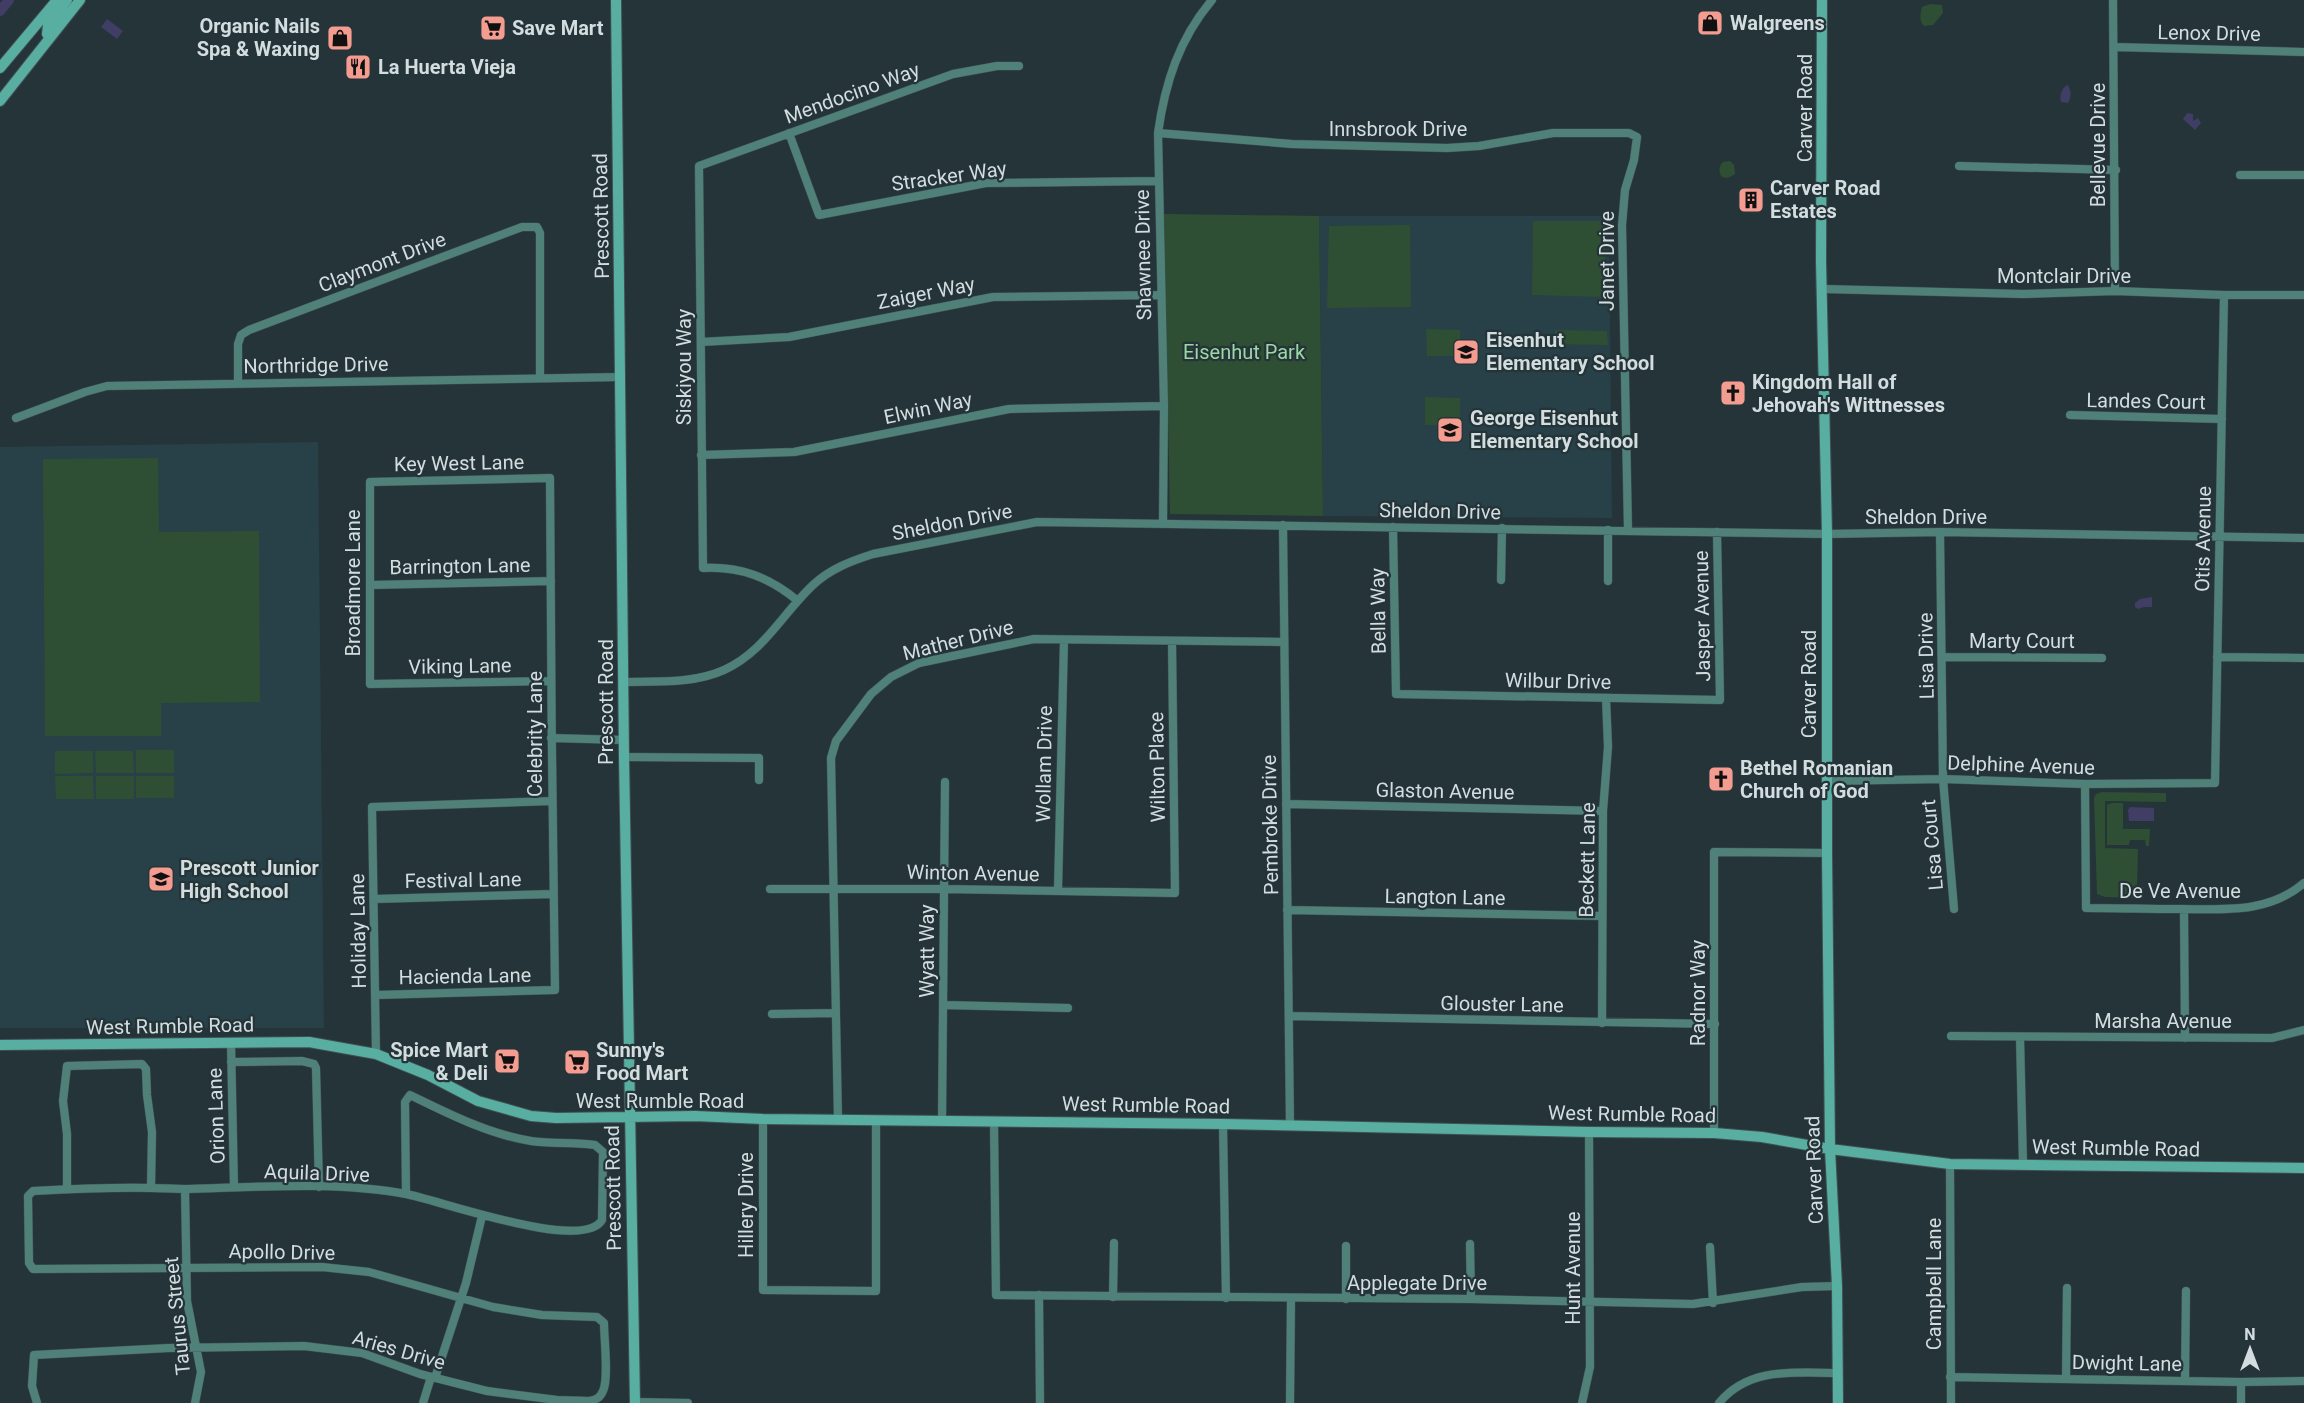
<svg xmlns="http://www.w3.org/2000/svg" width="2304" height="1403" viewBox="0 0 2304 1403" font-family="Roboto,sans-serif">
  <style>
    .built { fill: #284047 }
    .green { fill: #2e4f34 }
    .water { fill: #403e65 }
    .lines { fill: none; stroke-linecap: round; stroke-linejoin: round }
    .canal { stroke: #403e65; stroke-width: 10 }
    .street-casing { stroke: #404f53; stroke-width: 9 }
    .secondary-casing { stroke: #404f53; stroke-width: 12 }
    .street { stroke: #4f8179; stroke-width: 8 }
    .secondary { stroke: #59aea2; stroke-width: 10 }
    .labels { text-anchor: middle; stroke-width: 4.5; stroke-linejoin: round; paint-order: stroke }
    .poi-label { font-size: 20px; font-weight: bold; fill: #d3dddf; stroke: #243438; text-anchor: start }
    .street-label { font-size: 20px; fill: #d3dddf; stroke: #243438 }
    .park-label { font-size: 20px; fill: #9bd8a4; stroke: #243438 }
  </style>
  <rect width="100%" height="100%" fill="#243438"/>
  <path class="built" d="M 1319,216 L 1609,216 L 1612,518 L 1323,516 Z
    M 318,442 L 324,1028 L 0,1028 L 0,447 Z"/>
  <path class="green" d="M 1930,4 L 1942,5 L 1943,13 L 1933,25 L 1924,26 C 1919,21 1920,14 1922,7 Z
    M 1730,161 L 1734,165 L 1735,174 L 1728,178 L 1722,177 C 1718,172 1719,166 1723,162 Z
    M 1164,214 L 1319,216 L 1323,516 L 1170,514 Z
    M 1533,221 L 1605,221 L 1605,297 L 1532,295 Z
    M 1410,225 L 1411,307 L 1327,308 L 1329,226 Z
    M 1426,329 L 1460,330 L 1460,356 L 1427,356 Z
    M 1555,330 L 1607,331 L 1608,345 L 1554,344 Z
    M 1425,397 L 1460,398 L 1460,426 L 1425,425 Z
    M 158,458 L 159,532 L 259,531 L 260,702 L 161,703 L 161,736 L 45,736 L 43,459 Z
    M 136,750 L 174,750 L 174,773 L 136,773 Z
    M 55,751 L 93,751 L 93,773 L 55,774 Z
    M 95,751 L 133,751 L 134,773 L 96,773 Z
    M 55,776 L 93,776 L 94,799 L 56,799 Z
    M 96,776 L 134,776 L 134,799 L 96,799 Z
    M 136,776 L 174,776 L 174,798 L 136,798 Z
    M 2102,792 L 2166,793 L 2166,802 L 2105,801 L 2105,848 L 2138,849 L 2137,887 L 2144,887 L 2144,898 L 2105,897 L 2097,894 L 2094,798 L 2096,794 Z
    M 2112,803 L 2123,803 L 2123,829 L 2150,829 L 2149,846 L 2146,846 L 2145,840 L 2130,840 L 2129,845 L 2107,845 L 2107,805 Z"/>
  <path class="water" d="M 107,19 L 123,31 L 117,39 L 101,27 Z
    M 2068,85 C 2071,91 2072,96 2068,103 L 2061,102 C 2059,96 2062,87 2068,85 Z
    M 2187,113 L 2193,114 L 2193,121 L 2198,118 L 2201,123 L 2195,130 L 2183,119 Z
    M 2152,597 L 2152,607 L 2144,607 L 2138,609 L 2135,607 L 2135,603 L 2140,599 Z
    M 2130,807 L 2154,808 L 2154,821 L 2129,821 L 2128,810 Z"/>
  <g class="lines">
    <path class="canal" d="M 0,11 L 9,0"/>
    <defs>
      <path id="street" d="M 2113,0 L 2115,291
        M 2114,47 L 2304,52
        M 789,133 L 819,215 L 986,183 L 1157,181
        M 1158,133 L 1292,144 L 1447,148 L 1479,146 L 1553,133 L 1629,133 L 1637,137 L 1634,160 L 1625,190 L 1622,225 L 1628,530
        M 1959,166 L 2116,170
        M 2240,175 L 2304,175
        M 1823,289 L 2023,294 L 2115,291 L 2224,295 L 2304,295
        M 701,342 L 789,337 L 993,297 L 1160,295
        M 238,383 L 238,344 L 241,335 L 249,330 L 522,227 L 537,227 L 540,233 L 540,378
        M 2070,415 L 2222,419
        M 16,418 L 85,392 L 107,386 L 621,377
        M 701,455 L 794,452 L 1009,409 L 1164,406
        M 1163,523 L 1164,406 L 1158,133 C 1165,83 1179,39 1212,0
        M 1283,525 L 1290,1126
        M 1393,527 L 1396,694 L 1720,700 L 1717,532
        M 1940,532 L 1943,779 L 1954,909
        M 1501,580 L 1502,528
        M 1608,581 L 1608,530
        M 370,585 L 551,581
        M 798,601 C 769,577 740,566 703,568 L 699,166 L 953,74 L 997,66 L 1019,66
        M 1943,657 L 2102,658
        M 2217,657 L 2304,658
        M 624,682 C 657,681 693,684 724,670 C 764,652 782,614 813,585 C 830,569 851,561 873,554 L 1037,522 L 1827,534 L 1940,532 L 2304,538
        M 551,738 L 624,740
        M 624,757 L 759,758 L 759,780
        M 1827,781 L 1943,779 L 2085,784 L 2215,783 L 2224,295
        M 2085,784 L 2086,908 C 2117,908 2148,909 2179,909 C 2223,909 2268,914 2304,883
        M 1286,804 L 1603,811
        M 770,889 L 944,889 L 1175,893 L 1172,641
        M 1058,890 L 1064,640
        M 374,899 L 553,894
        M 2184,909 L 2185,1038
        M 1287,910 L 1602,916
        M 376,995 L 555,990 C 552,819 551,649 550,478 L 370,482 L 370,684 L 551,681
        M 943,1005 L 1068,1008
        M 772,1014 L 836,1013
        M 1289,1016 L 1715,1024
        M 1602,1023 L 1603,811 L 1608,747 L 1606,698
        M 1951,1036 L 2272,1038 L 2304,1030
        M 2020,1037 L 2023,1164
        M 231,1043 L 234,1187
        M 376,1054 L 372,807 L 552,801
        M 231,1062 L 302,1061 L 314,1064 L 316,1068 L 319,1187
        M 763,1119 L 763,1290 L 876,1291 L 876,1120
        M 838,1120 L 831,758 L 836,741 L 871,694 L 891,677 L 919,663 L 1034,639 L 1284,642
        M 942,1121 L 945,782
        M 994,1122 L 996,1295 L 1471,1299 L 1693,1304 L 1802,1287 L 1837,1286
        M 1223,1124 L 1226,1298
        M 1714,1133 L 1714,852 L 1827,853
        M 1950,1164 L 1951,1403
        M 67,1189 L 67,1134 L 63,1101 L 67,1066 L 142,1064 L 146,1069 L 147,1095 L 152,1132 L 151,1188
        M 185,1189 L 187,1301 L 201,1372 L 195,1403
        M 1470,1244 L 1471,1299
        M 1710,1247 L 1713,1303
        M 1039,1295 L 1040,1403
        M 1113,1297 L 1114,1243
        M 1346,1299 L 1346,1246
        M 1950,1377 L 2241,1382 L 2304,1381
        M 435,1378 L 466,1283 L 482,1216
        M 2066,1379 L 2067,1288
        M 2185,1380 L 2186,1291
        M 2241,1382 L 2241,1403
        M 635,1402 L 688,1403
        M 37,1403 L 32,1386 L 34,1355 L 169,1348 L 304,1346 L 362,1353 L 420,1374 L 487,1391 L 557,1400 L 589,1401 C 596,1400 600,1398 603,1391 C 609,1379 604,1338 604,1323 L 597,1317 L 542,1315 L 493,1307 L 369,1272 L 322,1267 L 33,1269 L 29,1263 L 28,1196 L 33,1191 C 72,1189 112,1187 151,1188 C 164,1188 176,1189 188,1189 C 258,1187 337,1181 406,1194 C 439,1200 583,1253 602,1220 L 603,1152 L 595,1145 C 574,1142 552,1144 531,1141 C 488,1134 449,1114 410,1095 L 405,1102 L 406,1194
        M 423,1403 L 431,1377
        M 1290,1403 L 1291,1299
        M 1582,1403 L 1590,1367 L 1589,1132
        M 1719,1403 C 1749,1366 1796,1373 1838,1373"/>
      <path id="secondary" d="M 616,0 L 624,757 L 635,1403
        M 1822,0 L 1821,261 L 1827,534 L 1827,853 L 1830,1149 L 1837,1286 L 1838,1403
        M 50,38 L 47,34 L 48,25 L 67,0
        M 0,68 L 57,0
        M 0,101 L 80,0
        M 0,1045 L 309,1042 L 376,1054 L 428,1075 L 478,1101 L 531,1116 L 556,1118 L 695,1116 L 763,1119 L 1223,1124 L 1589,1132 L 1714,1133 L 1762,1137 L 1830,1149 L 1950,1164 L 2304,1168"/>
    </defs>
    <use href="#street" class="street-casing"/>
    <use href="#secondary" class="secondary-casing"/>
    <use href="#street" class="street"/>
    <use href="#secondary" class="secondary"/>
  </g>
  <defs>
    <symbol id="shop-square" viewBox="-11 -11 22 22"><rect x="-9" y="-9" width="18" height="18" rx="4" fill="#f59c91" stroke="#243438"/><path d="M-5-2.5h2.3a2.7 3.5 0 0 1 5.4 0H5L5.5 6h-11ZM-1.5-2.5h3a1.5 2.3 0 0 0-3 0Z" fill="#111"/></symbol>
    <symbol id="supermarket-square" viewBox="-11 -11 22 22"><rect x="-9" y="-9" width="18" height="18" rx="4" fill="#f59c91" stroke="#243438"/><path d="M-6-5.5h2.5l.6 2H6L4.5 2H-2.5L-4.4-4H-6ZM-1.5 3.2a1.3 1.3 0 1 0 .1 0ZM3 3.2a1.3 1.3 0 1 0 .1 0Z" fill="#111"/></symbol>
    <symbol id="restaurant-square" viewBox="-11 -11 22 22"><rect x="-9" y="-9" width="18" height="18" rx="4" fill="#f59c91" stroke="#243438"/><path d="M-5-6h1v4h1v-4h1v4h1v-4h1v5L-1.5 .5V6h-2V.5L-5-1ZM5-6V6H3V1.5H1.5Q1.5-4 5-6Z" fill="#111"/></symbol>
    <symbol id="building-square" viewBox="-11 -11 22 22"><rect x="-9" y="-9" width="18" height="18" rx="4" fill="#f59c91" stroke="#243438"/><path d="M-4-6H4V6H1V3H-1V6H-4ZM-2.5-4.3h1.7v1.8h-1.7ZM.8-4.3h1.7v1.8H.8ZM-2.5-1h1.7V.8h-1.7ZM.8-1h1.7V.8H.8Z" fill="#111"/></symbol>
    <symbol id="school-square" viewBox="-11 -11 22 22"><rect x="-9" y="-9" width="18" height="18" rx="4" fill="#f59c91" stroke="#243438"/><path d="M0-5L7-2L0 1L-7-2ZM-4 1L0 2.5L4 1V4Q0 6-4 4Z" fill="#111"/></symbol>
    <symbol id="church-square" viewBox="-11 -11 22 22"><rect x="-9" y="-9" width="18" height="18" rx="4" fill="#f59c91" stroke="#243438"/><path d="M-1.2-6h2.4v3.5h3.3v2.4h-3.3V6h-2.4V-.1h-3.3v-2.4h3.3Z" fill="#111"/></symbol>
  </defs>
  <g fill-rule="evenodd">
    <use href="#shop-square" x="1695" y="8" width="30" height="30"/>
    <use href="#supermarket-square" x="478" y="13" width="30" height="30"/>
    <use href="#shop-square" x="325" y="23" width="30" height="30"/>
    <use href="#restaurant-square" x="343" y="52" width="30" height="30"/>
    <use href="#building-square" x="1736" y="185" width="30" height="30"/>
    <use href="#school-square" x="1451" y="337" width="30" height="30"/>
    <use href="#church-square" x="1718" y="378" width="30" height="30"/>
    <use href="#school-square" x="1435" y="415" width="30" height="30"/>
    <use href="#church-square" x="1706" y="764" width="30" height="30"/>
    <use href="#school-square" x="146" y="864" width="30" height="30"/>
    <use href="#supermarket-square" x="492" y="1046" width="30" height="30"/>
    <use href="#supermarket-square" x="562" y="1047" width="30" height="30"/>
  </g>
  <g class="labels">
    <g class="poi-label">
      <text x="1730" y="30">Walgreens</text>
      <text x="320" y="33" text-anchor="end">Organic Nails<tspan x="320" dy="23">Spa &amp; Waxing</tspan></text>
      <text x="512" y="35">Save Mart</text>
      <text x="378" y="74">La Huerta Vieja</text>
      <text x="1770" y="195">Carver Road<tspan x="1770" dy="23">Estates</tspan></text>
      <text x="1486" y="347">Eisenhut<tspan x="1486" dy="23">Elementary School</tspan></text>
      <text x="1752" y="389">Kingdom Hall of<tspan x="1752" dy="23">Jehovah's Wittnesses</tspan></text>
      <text x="1470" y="425">George Eisenhut<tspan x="1470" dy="23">Elementary School</tspan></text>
      <text x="1740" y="775">Bethel Romanian<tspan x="1740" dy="23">Church of God</tspan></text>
      <text x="180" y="875">Prescott Junior<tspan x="180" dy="23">High School</tspan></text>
      <text x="488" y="1057" text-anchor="end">Spice Mart<tspan x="488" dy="23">&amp; Deli</tspan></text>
      <text x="596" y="1057">Sunny's<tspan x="596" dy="23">Food Mart</tspan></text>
    </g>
    <g class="street-label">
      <text transform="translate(2209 33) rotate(1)" y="7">Lenox Drive</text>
      <text transform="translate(852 93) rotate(-20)" y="7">Mendocino Way</text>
      <text transform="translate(1805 108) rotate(-90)" y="7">Carver Road</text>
      <text x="1398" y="136">Innsbrook Drive</text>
      <text transform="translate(2098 145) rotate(-90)" y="7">Bellevue Drive</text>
      <text transform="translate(949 176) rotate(-8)" y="7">Stracker Way</text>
      <text transform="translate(601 216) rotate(-91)" y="7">Prescott Road</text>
      <text transform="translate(1143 255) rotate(-91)" y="7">Shawnee Drive</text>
      <text transform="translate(1607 261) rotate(-90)" y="7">Janet Drive</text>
      <text transform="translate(382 262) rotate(-21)" y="7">Claymont Drive</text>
      <text x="2064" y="283">Montclair Drive</text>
      <text transform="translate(926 293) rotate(-11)" y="7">Zaiger Way</text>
      <text transform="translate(316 365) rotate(-1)" y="7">Northridge Drive</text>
      <text transform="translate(684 367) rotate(-90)" y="7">Siskiyou Way</text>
      <text transform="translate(2146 401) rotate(1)" y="7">Landes Court</text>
      <text transform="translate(928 408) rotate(-12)" y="7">Elwin Way</text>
      <text transform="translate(459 463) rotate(-1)" y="7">Key West Lane</text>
      <text transform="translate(1440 511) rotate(1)" y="7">Sheldon Drive</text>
      <text x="1926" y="524">Sheldon Drive</text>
      <text transform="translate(952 522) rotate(-11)" y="7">Sheldon Drive</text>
      <text transform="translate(2203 539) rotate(-89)" y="7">Otis Avenue</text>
      <text transform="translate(460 566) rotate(-1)" y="7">Barrington Lane</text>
      <text transform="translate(353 583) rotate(-90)" y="7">Broadmore Lane</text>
      <text transform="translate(1378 611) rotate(-91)" y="7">Bella Way</text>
      <text transform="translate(1702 616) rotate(-91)" y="7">Jasper Avenue</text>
      <text transform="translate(958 640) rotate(-14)" y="7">Mather Drive</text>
      <text x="2022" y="648">Marty Court</text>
      <text transform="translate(1926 656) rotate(-91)" y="7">Lisa Drive</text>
      <text transform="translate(460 666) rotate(-1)" y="7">Viking Lane</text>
      <text transform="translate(1558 681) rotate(1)" y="7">Wilbur Drive</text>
      <text transform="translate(1809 684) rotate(-90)" y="7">Carver Road</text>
      <text transform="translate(606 702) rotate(-90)" y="7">Prescott Road</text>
      <text transform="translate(535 734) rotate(-90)" y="7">Celebrity Lane</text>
      <text transform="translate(1044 764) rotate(-89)" y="7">Wollam Drive</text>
      <text transform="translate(2021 765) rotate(2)" y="7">Delphine Avenue</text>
      <text transform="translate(1157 767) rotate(-91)" y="7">Wilton Place</text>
      <text transform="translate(1445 791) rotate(1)" y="7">Glaston Avenue</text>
      <text transform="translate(1270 825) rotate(-91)" y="7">Pembroke Drive</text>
      <text transform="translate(1932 845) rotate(-95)" y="7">Lisa Court</text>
      <text transform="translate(1587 860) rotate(-89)" y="7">Beckett Lane</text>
      <text transform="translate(973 873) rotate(1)" y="7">Winton Avenue</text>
      <text transform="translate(463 880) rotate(-1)" y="7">Festival Lane</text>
      <text x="2180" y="898">De Ve Avenue</text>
      <text transform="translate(1445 897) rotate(1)" y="7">Langton Lane</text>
      <text transform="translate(358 931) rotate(-91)" y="7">Holiday Lane</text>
      <text transform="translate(927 951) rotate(-90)" y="7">Wyatt Way</text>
      <text transform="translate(465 976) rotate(-1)" y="7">Hacienda Lane</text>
      <text transform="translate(1698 993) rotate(-90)" y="7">Radnor Way</text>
      <text transform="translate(1502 1004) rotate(1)" y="7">Glouster Lane</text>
      <text x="2163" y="1028">Marsha Avenue</text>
      <text transform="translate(170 1026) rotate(-1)" y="7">West Rumble Road</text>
      <text x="660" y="1108">West Rumble Road</text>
      <text transform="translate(1146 1105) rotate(1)" y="7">West Rumble Road</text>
      <text transform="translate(1632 1114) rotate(1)" y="7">West Rumble Road</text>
      <text transform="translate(216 1116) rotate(-92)" y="7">Orion Lane</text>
      <text transform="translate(2116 1148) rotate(1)" y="7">West Rumble Road</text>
      <text transform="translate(1814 1170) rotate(-92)" y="7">Carver Road</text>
      <text transform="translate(317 1173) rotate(2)" y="7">Aquila Drive</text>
      <text transform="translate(613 1188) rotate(-91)" y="7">Prescott Road</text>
      <text transform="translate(746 1205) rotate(-90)" y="7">Hillery Drive</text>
      <text transform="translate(282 1252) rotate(1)" y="7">Apollo Drive</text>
      <text transform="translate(1573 1268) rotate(-90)" y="7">Hunt Avenue</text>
      <text x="1417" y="1290">Applegate Drive</text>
      <text transform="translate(1934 1284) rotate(-90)" y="7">Campbell Lane</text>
      <text transform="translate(177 1316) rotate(-96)" y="7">Taurus Street</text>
      <text transform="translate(399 1350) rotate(16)" y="7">Aries Drive</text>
      <text transform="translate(2127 1363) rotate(1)" y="7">Dwight Lane</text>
    </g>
    <g class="park-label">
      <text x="1244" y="359">Eisenhut Park</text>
    </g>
  </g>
  <g transform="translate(2250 1349)" stroke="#243438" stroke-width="4.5" paint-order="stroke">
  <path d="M0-4.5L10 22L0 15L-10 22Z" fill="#d3dddf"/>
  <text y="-9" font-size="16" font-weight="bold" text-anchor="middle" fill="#d3dddf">N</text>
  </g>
</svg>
